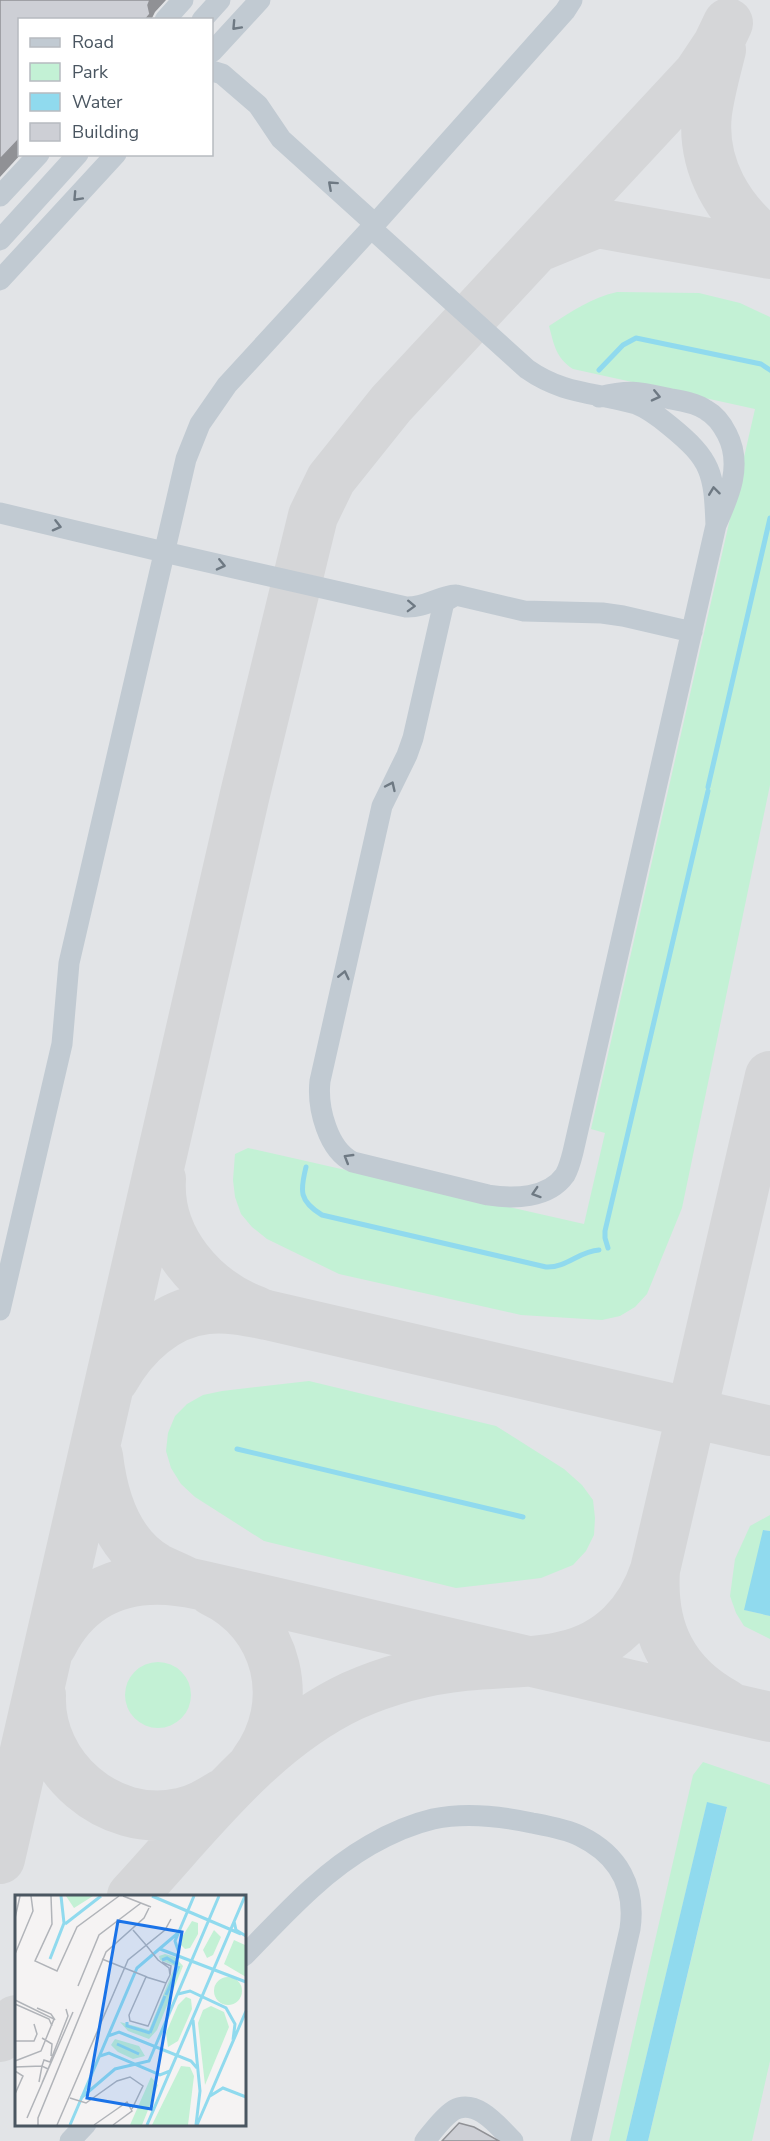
<svg xmlns="http://www.w3.org/2000/svg" width="770" height="2141" viewBox="0 0 770 2141" font-family="'Nunito Sans',sans-serif">
  <style>
    .airport { fill: #e2e4e7; fill-rule: evenodd }
    .green { fill: #c3f1d5 }
    .water { fill: #90daee }
    .lines { fill: none; stroke-linecap: round; stroke-linejoin: round }
    .stream { stroke: #90daee; stroke-width: 5 }
    .taxiway { stroke: #d5d6d8; stroke-width: 50 }
    .minor { stroke: #c1cad2; stroke-width: 21 }
    .shaded-wall { fill: #909195 }
    .building { fill: #cdcfd5; stroke: #909195; stroke-width: 1.5 }
    .oneway { stroke: #6e7983 }
    .inset-river { fill: none; stroke: #90daee; stroke-width: 3 }
    .inset-road { fill: none; stroke: #b1b4b9; stroke-width: 1.5 }
    .view { fill: #1a73e8; fill-opacity: 0.15; stroke: #1a73e8; stroke-width: 3 }
    .inset-edge { fill: none; stroke: #4a5661; stroke-width: 3 }
  </style>
  <rect width="100%" height="100%" fill="#f5f3f3"/>
  <path class="airport" d="M 0,0 L 770,0 L 770,2141 L 0,2141 ZM 20,20 L 212,20 L 212,154 L 20,154 ZM 16,1896 L 244,1896 L 244,2124 L 16,2124 Z"/>
  <path class="green" d="M 617,292 L 699,293 L 740,303 L 770,317 L 770,785 L 682,1208 L 647,1294 L 635,1307 L 620,1316 L 602,1320 L 521,1315 L 339,1274 L 267,1239 L 252,1227 L 241,1214 L 235,1197 L 233,1180 L 235,1154 L 248,1148 L 584,1224 L 605,1133 L 591,1129 L 755,409 L 573,369 C 556,358 554,345 549,326 C 572,311 591,298 617,292 Z
    M 309,1381 L 496,1426 L 564,1469 L 582,1485 L 593,1500 L 595,1518 L 594,1535 L 586,1551 L 573,1565 L 541,1578 L 456,1588 L 264,1541 L 195,1497 L 181,1484 L 171,1468 L 166,1451 L 168,1433 L 175,1416 L 187,1404 L 203,1395 L 222,1391 Z
    M 770,1515 L 770,1531 L 764,1530 L 745,1610 L 770,1616 L 770,1639 L 744,1626 L 736,1613 L 730,1596 L 735,1559 L 750,1526 Z
    M125 1695a33 33 0 1 1 66 0a33 33 0 1 1-66 0Z
    M 703,1762 L 770,1785 L 770,2061 L 752,2141 L 648,2141 L 727,1808 L 707,1803 L 626,2141 L 609,2141 L 693,1775 Z"/>
  <path class="water" d="M 763,1530 L 770,1531 L 770,1616 L 744,1610 Z
    M 707,1802 L 727,1807 L 648,2141 L 626,2141 Z"/>
  <g class="lines">
    <path class="stream" d="M 599,370 L 623,345 L 636,338 L 761,364 L 770,370
      M 708,787 L 770,518
      M 306,1167 C 300,1191 299,1201 322,1215 L 546,1267 C 567,1268 579,1251 599,1250
      M 608,1248 L 605,1238 L 605,1231 L 708,791
      M 237,1449 L 523,1517"/>
    <path class="taxiway" d="M 721,50 C 716,70 710,91 707,113 C 701,166 729,212 770,243
      M 543,245 L 597,223 L 770,254
      M 161,1179 C 157,1239 203,1291 256,1311
      M 114,1379 C 133,1345 166,1313 207,1309 C 228,1307 247,1311 267,1315 L 770,1431
      M 98,1456 C 103,1499 117,1545 157,1568 C 167,1573 177,1577 187,1582
      M 655,1570 C 651,1630 673,1675 726,1704
      M 212,1591 C 279,1622 298,1704 254,1763
      M 52,1645 C 82,1584 139,1571 200,1585 L 770,1717
      M 41,1695 C 38,1767 109,1829 180,1813 C 196,1810 209,1802 222,1794
      M 0,1859 L 245,794 L 313,516 L 331,479 L 391,404 L 698,74 L 718,44 L 728,23
      M 132,1896 C 198,1825 261,1739 352,1696 C 388,1680 426,1670 465,1666 C 498,1662 532,1664 564,1656 C 610,1646 641,1613 655,1570 L 770,1076
      M 0,2037 L 16,2020"/>
    <path class="minor" d="M 165,20 L 183,0
      M 202,20 L 220,0
      M 212,52 L 260,0
      M 212,71 L 222,74 L 258,105 L 281,139 L 375,224
      M 0,196 L 39,154
      M 371,228 L 527,369 C 564,395 595,392 636,404 C 649,409 659,417 670,426 C 712,460 714,473 716,525 C 729,496 743,465 727,434 C 722,424 715,415 706,410 C 696,403 683,401 671,399 C 639,392 631,389 599,397
      M 0,240 L 78,154
      M 0,280 L 116,154
      M 0,513 L 164,552 L 406,607 C 425,608 438,596 456,595
      M 692,632 L 623,616 L 602,613 L 524,611 L 456,595 L 444,602 L 413,738 L 407,755 L 382,806 L 320,1081 C 317,1108 328,1150 353,1162 L 488,1195 C 513,1199 548,1199 565,1175 C 569,1168 571,1160 573,1152 L 716,525
      M 0,1310 L 62,1044 L 69,963 L 186,459 L 200,424 L 227,385 L 375,224 L 565,11 L 572,0
      M 244,1956 C 283,1916 321,1873 370,1845 C 389,1834 412,1824 433,1819 C 465,1812 500,1816 532,1823 C 548,1826 566,1829 580,1836 C 619,1855 636,1887 630,1929 L 581,2141
      M 70,2141 L 86,2124
      M 425,2141 C 433,2131 443,2117 454,2110 C 477,2098 499,2127 513,2141"/>
  </g>
  <path class="shaded-wall" d="M 150,0 L 166,0 L 155,12 L 152,18 L 153,20 L 145,20 L 148,5 Z
    M 20,138 L 20,154 L 21,154 L 0,177 L 0,159 Z"/>
  <path class="building" d="M 0,0 L 150,0 L 148,5 L 150,14 L 145,20 L 20,20 L 20,138 L 0,159 Z
    M 459,2123 L 474,2127 L 499,2141 L 442,2141 Z"/>
  <defs><path id="oneway-chevron" d="M-2-3.5L2.5 0L-2 3.5" fill="none" stroke-width="1.6" stroke-linecap="round" stroke-linejoin="round" transform="scale(1.5)"/></defs>
  <g class="oneway">
    <use href="#oneway-chevron" transform="translate(236 26) rotate(133)"/>
    <use href="#oneway-chevron" transform="translate(332 185) rotate(-138)"/>
    <use href="#oneway-chevron" transform="translate(77 197) rotate(133)"/>
    <use href="#oneway-chevron" transform="translate(656 396) rotate(13)"/>
    <use href="#oneway-chevron" transform="translate(714 491) rotate(-97)"/>
    <use href="#oneway-chevron" transform="translate(57 526) rotate(14)"/>
    <use href="#oneway-chevron" transform="translate(221 565) rotate(13)"/>
    <use href="#oneway-chevron" transform="translate(411 606) rotate(2)"/>
    <use href="#oneway-chevron" transform="translate(391 786) rotate(-65)"/>
    <use href="#oneway-chevron" transform="translate(344 975) rotate(-77)"/>
    <use href="#oneway-chevron" transform="translate(348 1158) rotate(-149)"/>
    <use href="#oneway-chevron" transform="translate(536 1193) rotate(162)"/>
  </g>
  <g transform="translate(15 1895)">
    <rect width="231" height="231" fill="#f5f3f3"/>
    <path d="M 51,1 L 78,1 L 59,13 ZM 177,26 L 183,28 L 183,39 L 175,53 L 170,54 L 166,50 L 167,42 ZM 199,35 L 206,42 L 198,60 L 192,63 L 188,55 ZM 219,45 L 230,50 L 231,82 L 209,69 ZM 150,59 L 160,62 L 168,71 L 142,135 L 134,144 L 113,136 L 105,127 L 134,135 L 160,71 L 145,65 L 144,61 ZM199 96a14 14 0 1 1 28 0a14 14 0 1 1-28 0ZM 171,102 L 176,104 L 177,114 L 163,146 L 153,152 L 151,138 L 163,110 ZM 196,111 L 209,117 L 214,132 L 190,190 L 183,128 L 188,115 ZM 100,144 L 124,151 L 130,161 L 118,164 L 103,157 L 96,150 ZM 166,171 L 175,172 L 179,181 L 173,230 L 137,230 ZM 136,182 L 143,190 L 127,230 L 115,230 Z" fill="#c3f1d5"/>
    <path class="inset-river" d="M 137,1 L 226,39M 219,26 L 221,35 L 231,41M 50,29 L 86,1M 145,54 L 231,87M 164,58 L 160,46 L 179,1M 35,64 L 49,28 L 46,1M 147,65 L 152,63 L 163,70M 163,99 L 175,96 L 211,113 L 220,129 L 218,145M 151,100 L 164,71M 178,125 L 185,196 L 181,230M 112,127 L 112,131 L 135,138M 135,138 L 150,101M 93,141 L 104,137 L 176,166 L 182,173M 102,149 L 124,159M 85,161 L 94,158 L 145,180 L 155,176M 195,201 L 208,193 L 231,202M 66,203 L 100,174 L 134,166 L 204,1M 55,230 L 122,73 L 163,38M 132,230 L 230,1M 182,230 L 231,116"/>
    <path class="inset-road" d="M 36,1 L 37,29 L 20,66 L 42,76 L 62,32 L 104,1M 108,1 L 136,12M 0,23 L 5,1M 118,35 L 131,50M 131,50 L 143,65 L 154,73 L 155,80 L 156,71 L 147,67M 0,59 L 18,16 L 16,1M 87,64 L 132,82M 151,88 L 131,82 L 114,120 L 115,126 L 133,131 L 134,129 L 151,88 L 155,80M 63,91 L 84,40 L 126,8M 0,105 L 39,124 L 26,156 L 0,166M 0,109 L 34,124 L 37,131M 22,113 L 36,119 L 40,125M 27,143 L 37,149 L 36,161M 0,146 L 19,146 L 22,139 L 19,129M 0,172 L 27,171 L 29,165 L 35,167 L 53,121 L 51,114M 0,176 L 8,181 L 0,199M 24,187 L 27,171 L 33,174M 27,188 L 36,167M 55,203 L 71,208 L 102,186 L 115,182 L 128,191 L 117,214M 12,223 L 58,117M 23,230 L 23,223 L 91,57 L 129,23 L 134,13M 42,230 L 113,65 L 150,35 L 156,24M 79,230 L 112,207 L 117,216 L 98,230"/>
    <path class="view" d="M 103,26 L 167,37 L 136,214 L 72,203 Z"/>
    <rect width="231" height="231" class="inset-edge"/>
  </g>
  <rect x="18" y="18" width="195" height="138" fill="#ffffff" stroke="#b7bbc0" stroke-width="1.5"/>
  <rect x="30" y="38" width="30" height="9" fill="#c1cad2" stroke="#b7bbc0" stroke-width="1.5"/>
  <text x="72" y="48" font-size="18" fill="#4a5661">Road</text>
  <rect x="30" y="63" width="30" height="18" fill="#c3f1d5" stroke="#b7bbc0" stroke-width="1.5"/>
  <text x="72" y="78" font-size="18" fill="#4a5661">Park</text>
  <rect x="30" y="93" width="30" height="18" fill="#90daee" stroke="#b7bbc0" stroke-width="1.5"/>
  <text x="72" y="108" font-size="18" fill="#4a5661">Water</text>
  <rect x="30" y="123" width="30" height="18" fill="#cdcfd5" stroke="#b7bbc0" stroke-width="1.5"/>
  <text x="72" y="138" font-size="18" fill="#4a5661">Building</text>
</svg>
